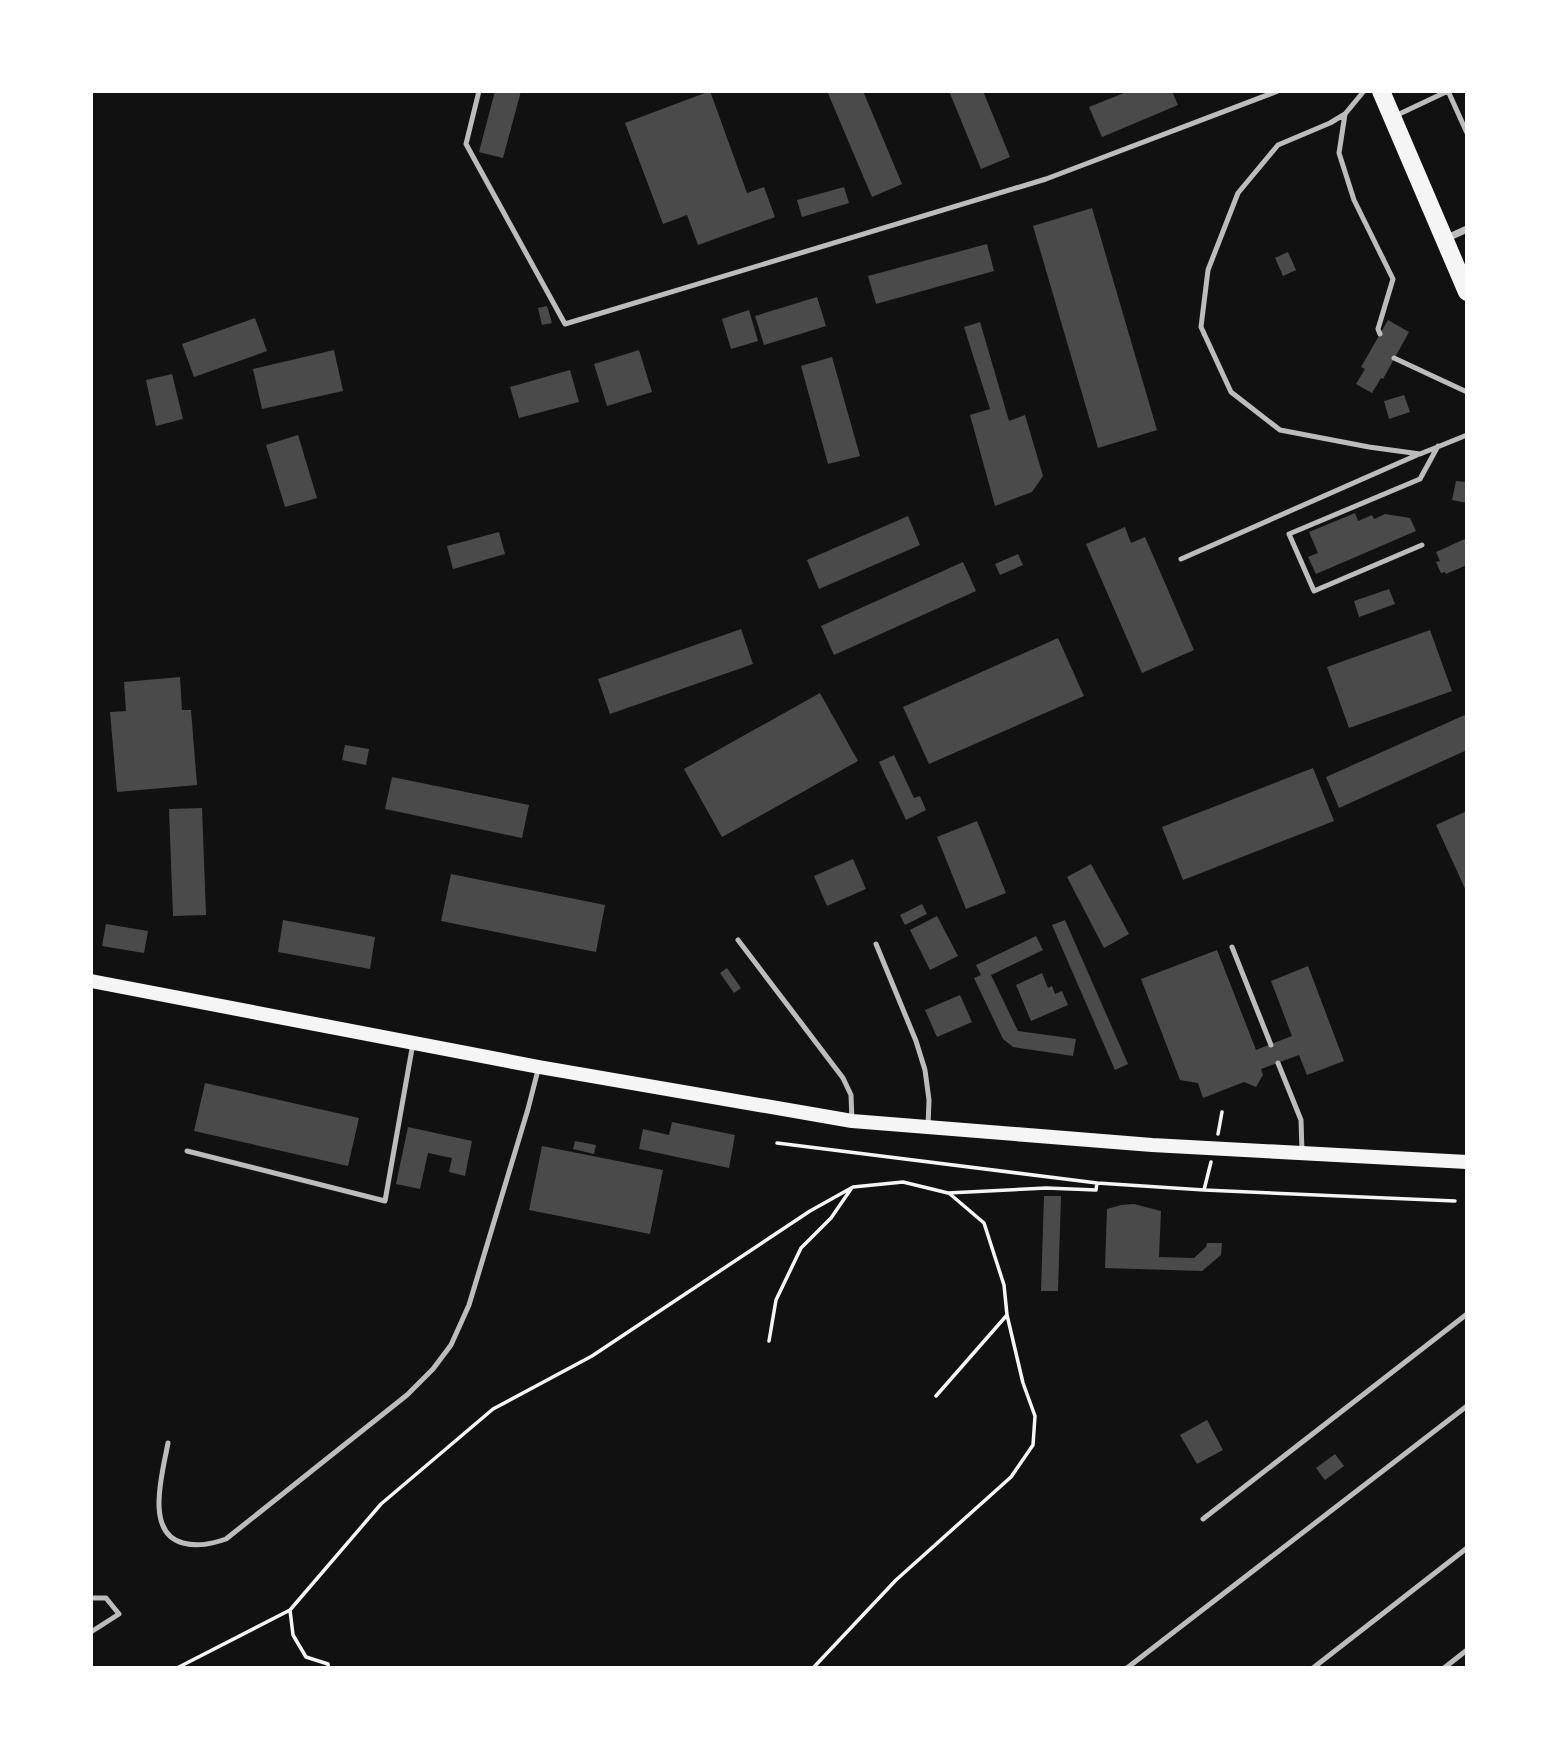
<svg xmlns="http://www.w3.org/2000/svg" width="1558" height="1759" viewBox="0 0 1558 1759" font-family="'Nunito Sans',sans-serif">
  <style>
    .building { fill: #4a4a4a }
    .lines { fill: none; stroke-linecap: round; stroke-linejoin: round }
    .path { stroke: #f5f5f5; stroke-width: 3.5 }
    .service { stroke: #bcbcbc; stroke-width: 5 }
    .minor { stroke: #bcbcbc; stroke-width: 7 }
    .secondary { stroke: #f5f5f5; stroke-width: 14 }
    .primary { stroke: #f5f5f5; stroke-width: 18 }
  </style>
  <rect width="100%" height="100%" fill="#111"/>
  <path class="building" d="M 495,91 L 521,91 L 503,158 L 479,152 Z
    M 710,91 L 747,193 L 764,187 L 775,217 L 698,245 L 687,215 L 663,224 L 625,123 Z
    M 827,91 L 863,91 L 902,184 L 872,197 Z
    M 949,91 L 983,91 L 1010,157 L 981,169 Z
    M 1129,91 L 1172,91 L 1178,105 L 1102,137 L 1089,107 Z
    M 844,187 L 849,203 L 802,217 L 797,200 Z
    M 1092,208 L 1157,430 L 1098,448 L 1033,226 Z
    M 987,244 L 994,271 L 876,304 L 868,276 Z
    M 1288,252 L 1296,270 L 1283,276 L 1275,258 Z
    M 817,297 L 826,326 L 764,345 L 755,316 Z
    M 547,306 L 552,323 L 542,325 L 538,308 Z
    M 749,310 L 758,341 L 731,349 L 722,319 Z
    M 255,318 L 267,351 L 194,377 L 182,344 Z
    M 1388,320 L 1409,332 L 1383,379 L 1381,378 L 1372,393 L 1356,384 L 1365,369 L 1361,367 Z
    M 980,322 L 1009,421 L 1025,415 L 1043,476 L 1032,492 L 995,506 L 970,415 L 990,409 L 964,327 Z
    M 334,350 L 343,391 L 262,409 L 253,369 Z
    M 639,350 L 652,392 L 607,406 L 594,364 Z
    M 832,357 L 860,456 L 828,464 L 801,366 Z
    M 570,370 L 579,402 L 519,418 L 510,387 Z
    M 172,374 L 183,419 L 156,426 L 146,380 Z
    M 1404,395 L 1410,412 L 1389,419 L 1384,401 Z
    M 298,435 L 317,498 L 285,507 L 266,445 Z
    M 1456,481 L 1467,482 L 1467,503 L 1452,500 Z
    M 1355,513 L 1358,521 L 1372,515 L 1374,519 L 1385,514 L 1410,518 L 1416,531 L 1316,574 L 1308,557 L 1318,553 L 1309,532 Z
    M 908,516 L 920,545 L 819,589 L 807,560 Z
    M 1125,527 L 1131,543 L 1145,537 L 1194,650 L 1142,673 L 1086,544 Z
    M 499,532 L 505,554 L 453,569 L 447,546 Z
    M 1467,538 L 1467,565 L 1446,574 L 1445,572 L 1441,573 L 1436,562 L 1440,561 L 1436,552 Z
    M 1018,554 L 1023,565 L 1000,575 L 995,564 Z
    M 963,562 L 976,591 L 834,655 L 821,626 Z
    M 1389,589 L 1395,604 L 1359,617 L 1354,601 Z
    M 741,629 L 753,664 L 610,714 L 598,679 Z
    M 1430,630 L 1452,691 L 1349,728 L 1327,667 Z
    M 1058,638 L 1084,696 L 929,764 L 903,707 Z
    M 180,677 L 182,710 L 191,710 L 197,785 L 117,792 L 110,712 L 126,711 L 124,682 Z
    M 820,693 L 858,761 L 722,837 L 684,769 Z
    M 1467,714 L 1467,750 L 1339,808 L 1326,777 Z
    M 345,745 L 369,749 L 366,765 L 342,760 Z
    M 894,755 L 914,798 L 920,796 L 926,810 L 906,820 L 879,762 Z
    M 1313,768 L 1334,821 L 1183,880 L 1162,827 Z
    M 392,777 L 529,805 L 522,838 L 385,809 Z
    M 202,808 L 206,915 L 173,916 L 169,809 Z
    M 1467,811 L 1467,893 L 1436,825 Z
    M 977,821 L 1006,893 L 966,909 L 937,837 Z
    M 853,859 L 866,889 L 827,906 L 814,876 Z
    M 1091,864 L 1129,934 L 1104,948 L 1067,877 Z
    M 451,874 L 605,905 L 596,952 L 441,921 Z
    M 922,904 L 927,914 L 905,925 L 900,915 Z
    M 937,916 L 958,956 L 930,970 L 910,930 Z
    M 283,920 L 375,937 L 370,969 L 278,952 Z
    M 1065,920 L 1128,1064 L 1115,1070 L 1052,925 Z
    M 106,924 L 148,931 L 144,953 L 102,946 Z
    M 1036,936 L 1043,950 L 991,975 L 1018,1031 L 1076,1039 L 1073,1056 L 1013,1047 L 1003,1039 L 974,978 L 981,975 L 976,965 Z
    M 1217,950 L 1256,1050 L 1292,1036 L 1271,981 L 1308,966 L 1344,1061 L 1307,1075 L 1299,1055 L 1261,1069 L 1263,1075 L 1256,1087 L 1244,1082 L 1203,1098 L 1198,1083 L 1180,1080 L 1141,979 Z
    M 727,968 L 741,988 L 734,993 L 720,973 Z
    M 1042,973 L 1048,988 L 1052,986 L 1055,994 L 1062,991 L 1068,1005 L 1031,1021 L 1016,985 Z
    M 960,995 L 972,1022 L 937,1037 L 925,1010 Z
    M 205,1083 L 359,1118 L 348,1166 L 194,1131 Z
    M 672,1122 L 735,1135 L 729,1168 L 639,1149 L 643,1129 L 669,1135 Z
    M 408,1127 L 472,1141 L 465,1176 L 449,1172 L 452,1158 L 428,1153 L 420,1189 L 396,1184 Z
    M 575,1141 L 596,1145 L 594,1154 L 573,1149 Z
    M 542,1146 L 663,1170 L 650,1234 L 529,1210 Z
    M 1044,1196 L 1061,1196 L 1058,1291 L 1041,1291 Z
    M 1134,1204 L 1161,1211 L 1159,1257 L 1194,1258 L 1206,1247 L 1207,1243 L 1222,1243 L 1221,1255 L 1202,1271 L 1105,1268 L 1107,1209 L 1121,1205 Z
    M 1207,1420 L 1223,1450 L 1197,1464 L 1180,1435 Z
    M 1335,1454 L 1344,1466 L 1325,1480 L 1316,1468 Z"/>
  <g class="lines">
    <path class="path" d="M 1218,1134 L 1222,1112
      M 777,1143 L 1097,1183 L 1204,1190 L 1455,1201
      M 1204,1190 L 1211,1162
      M 769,1341 L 776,1300 L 801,1248 L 831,1218 L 851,1189
      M 936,1396 L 1007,1315 L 1004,1285 L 984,1223 L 950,1194
      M 290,1610 L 293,1635 L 306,1657 L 328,1664 L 328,1668
      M 177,1668 L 290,1610 L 381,1504 L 493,1409 L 592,1356 L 810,1211 L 853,1187 L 903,1182 L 948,1193 L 1046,1188 L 1096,1190 L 1097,1183
      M 813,1668 L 896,1580 L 1011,1477 L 1033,1445 L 1035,1416 L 1023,1383 L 1007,1315"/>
    <path class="service" d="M 479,91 L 466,144 L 565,324 L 1046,179 L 1278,91
      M 1364,91 L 1345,114 L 1339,153 L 1354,200 L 1393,279 L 1378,329 L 1380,334
      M 1448,91 L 1467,133
      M 1345,114 L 1330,123 L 1278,145 L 1238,193 L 1208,270 L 1201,327 L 1231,392 L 1280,430 L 1369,447 L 1420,454 L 1467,435
      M 1395,116 L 1448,91
      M 1394,358 L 1467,392
      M 1422,545 L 1314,591 L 1289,534 L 1420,479 L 1438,446
      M 1181,559 L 1417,455
      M 738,940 L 843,1078 L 851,1095 L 852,1121
      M 876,944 L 916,1041 L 925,1070 L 929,1100 L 928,1127
      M 1232,947 L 1271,1045
      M 1278,1063 L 1301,1120 L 1302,1152
      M 187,1151 L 385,1201 L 413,1043
      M 168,1443 C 163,1471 144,1533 183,1543 C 198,1547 211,1544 226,1539 L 407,1395 L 433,1369 L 451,1345 L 469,1305 L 528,1109 L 538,1070
      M 1203,1519 L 1467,1314
      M 91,1598 L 106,1598 L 119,1614 L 91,1632
      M 1127,1668 L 1467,1406
      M 1313,1668 L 1467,1548
      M 1444,1668 L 1467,1650"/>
    <path class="minor" d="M 1445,239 L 1467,229"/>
    <path class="secondary" d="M 91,981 L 539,1067 L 852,1121 L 1152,1145 L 1467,1162"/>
    <path class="primary" d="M 1381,91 L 1467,292"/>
  </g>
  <rect width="1558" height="1759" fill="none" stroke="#ffffff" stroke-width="186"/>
</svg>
